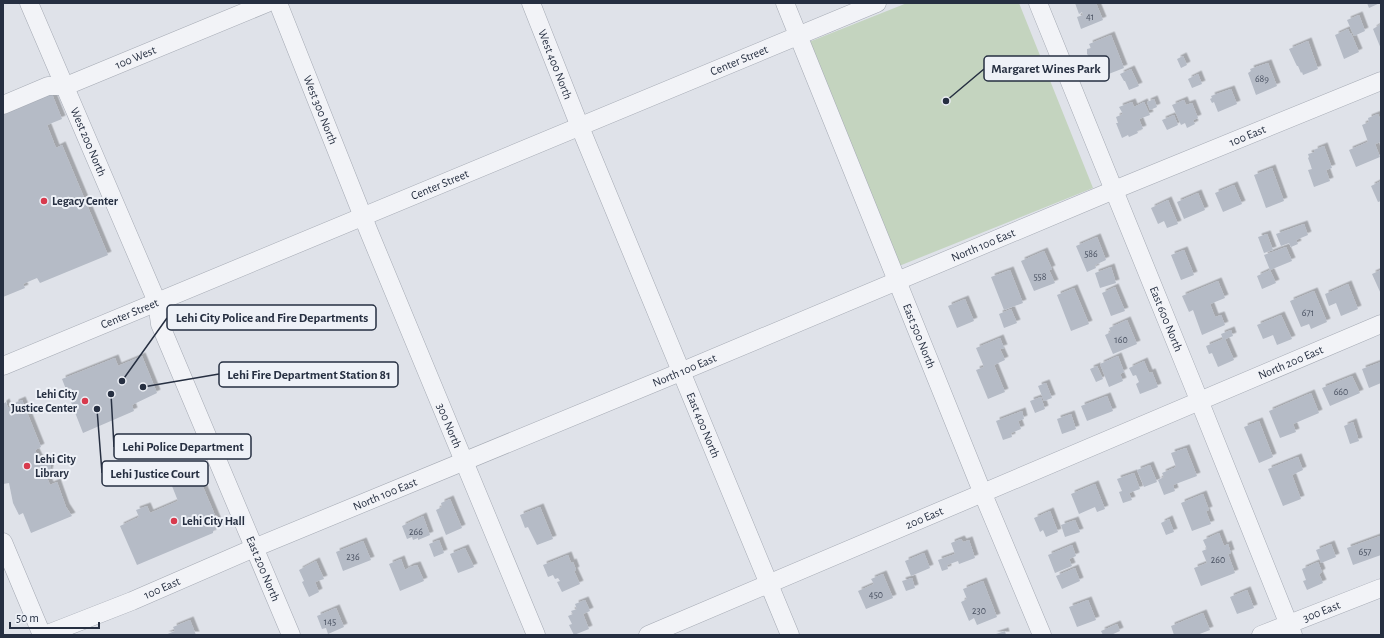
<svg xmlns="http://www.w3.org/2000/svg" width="1384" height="638" viewBox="0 0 1384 638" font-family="'Alegreya Sans',sans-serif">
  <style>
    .green { fill: #c4d4bf }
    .building { fill: #b5bbc6; filter: url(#shadow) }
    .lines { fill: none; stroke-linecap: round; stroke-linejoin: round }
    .minor-casing { stroke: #a4a9b3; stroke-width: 19 }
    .minor { stroke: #f2f3f7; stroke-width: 18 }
    .poi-dot { fill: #d83a4d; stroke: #eef1f7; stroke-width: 1.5 }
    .labels { text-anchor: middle; stroke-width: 4; stroke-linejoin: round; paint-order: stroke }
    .number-label { font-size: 10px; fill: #4a5262 }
    .street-label { font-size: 12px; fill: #262f41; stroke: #eef1f7 }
    .poi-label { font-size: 12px; font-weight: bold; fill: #262f41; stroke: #eef1f7; text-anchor: start }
    .leader { fill: none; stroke: #262f41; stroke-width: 1.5 }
    .callout-dot { fill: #262f41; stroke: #eef1f7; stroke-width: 1.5 }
    .callout { fill: #eef1f7; stroke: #262f41; stroke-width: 1.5 }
    .callout-label { font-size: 13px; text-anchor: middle; font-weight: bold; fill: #262f41 }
  </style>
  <defs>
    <filter id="shadow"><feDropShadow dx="3.5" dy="-3.5" stdDeviation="0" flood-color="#0004"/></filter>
  </defs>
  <rect width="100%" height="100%" fill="#dfe2e9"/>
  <path class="green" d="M 907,3 L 1019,3 L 1093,188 L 899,266 L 809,42 Z"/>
  <path class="building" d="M 1075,3 L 1096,3 L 1103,20 L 1081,29 L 1077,17 L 1083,15 L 1082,12 L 1079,14 Z
    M 1367,3 L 1380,3 L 1369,8 Z
    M 1359,15 L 1365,31 L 1354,36 L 1347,20 Z
    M 1381,24 L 1381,49 L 1373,29 Z
    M 1348,29 L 1350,33 L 1351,33 L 1359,52 L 1344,59 L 1335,35 Z
    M 1111,35 L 1124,68 L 1101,77 L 1099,72 L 1097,72 L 1094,65 L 1092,59 L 1094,58 L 1091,59 L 1087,54 L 1087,49 L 1091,48 L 1089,44 Z
    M 1308,41 L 1318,69 L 1303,75 L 1302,72 L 1301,73 L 1298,66 L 1297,66 L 1295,62 L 1289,49 Z
    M 1183,56 L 1187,65 L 1181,68 L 1177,59 Z
    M 1268,63 L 1277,86 L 1256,95 L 1248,73 L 1251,71 L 1250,69 Z
    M 1131,69 L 1139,86 L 1129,90 L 1125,81 L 1124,81 L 1120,74 Z
    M 1198,74 L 1202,84 L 1192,88 L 1188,79 Z
    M 1231,89 L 1237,104 L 1218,112 L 1214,102 L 1212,103 L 1210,99 L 1212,98 L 1211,96 Z
    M 52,94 L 62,119 L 47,125 L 56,148 L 62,145 L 108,255 L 40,283 L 37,278 L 23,284 L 25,288 L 3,297 L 3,114 Z
    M 1154,99 L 1157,107 L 1150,110 L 1147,102 Z
    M 1184,100 L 1186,105 L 1192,103 L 1198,118 L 1193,120 L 1195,124 L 1187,128 L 1185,123 L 1181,125 L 1172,105 Z
    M 1132,102 L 1134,107 L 1144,102 L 1150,115 L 1139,119 L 1143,129 L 1137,131 L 1138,133 L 1129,137 L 1128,135 L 1122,138 L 1116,123 L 1118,123 L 1116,117 L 1123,114 L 1119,107 Z
    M 1378,114 L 1381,121 L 1381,142 L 1375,144 L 1380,157 L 1356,167 L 1349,150 L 1368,142 L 1362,125 L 1369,122 L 1368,118 Z
    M 1174,115 L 1178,125 L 1167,130 L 1162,120 Z
    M 1324,146 L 1332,168 L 1326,170 L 1330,181 L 1314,187 L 1308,170 L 1312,169 L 1308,158 L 1309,157 L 1308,154 L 1315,152 L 1314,150 Z
    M 1272,168 L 1284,201 L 1266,208 L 1254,175 Z
    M 1381,181 L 1381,201 L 1378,202 L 1371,186 Z
    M 1234,185 L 1242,204 L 1223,212 L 1215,193 Z
    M 1198,193 L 1205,210 L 1184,219 L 1177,202 Z
    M 1168,200 L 1178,224 L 1167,228 L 1164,221 L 1158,224 L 1151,208 Z
    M 1304,224 L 1308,235 L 1296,240 L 1298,244 L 1291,247 L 1289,243 L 1281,246 L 1276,234 Z
    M 1267,234 L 1273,250 L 1264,253 L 1258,237 Z
    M 1097,237 L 1106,260 L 1095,265 L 1096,268 L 1087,272 L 1076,246 Z
    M 1286,247 L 1292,261 L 1270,270 L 1264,255 Z
    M 1184,250 L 1194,275 L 1181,280 L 1171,255 Z
    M 1044,251 L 1052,269 L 1049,270 L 1055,283 L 1034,291 L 1021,261 Z
    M 1111,267 L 1116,283 L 1100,288 L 1095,273 Z
    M 1010,270 L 1023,303 L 1004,310 L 991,277 Z
    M 1270,270 L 1276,283 L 1262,289 L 1257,276 Z
    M 1381,270 L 1381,294 L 1372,274 Z
    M 1218,281 L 1225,298 L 1210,304 L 1215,317 L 1221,315 L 1225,325 L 1202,335 L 1193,310 L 1189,312 L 1182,296 Z
    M 1348,284 L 1358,309 L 1341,316 L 1336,303 L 1329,306 L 1325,294 Z
    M 1115,287 L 1125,311 L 1111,316 L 1102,293 Z
    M 1074,288 L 1089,324 L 1071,331 L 1057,295 Z
    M 1314,291 L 1327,322 L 1311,329 L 1309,324 L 1301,327 L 1290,301 Z
    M 965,299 L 974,321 L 957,328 L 948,306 Z
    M 1011,309 L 1017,323 L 1004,328 L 999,314 Z
    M 1281,315 L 1292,339 L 1277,345 L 1273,335 L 1263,339 L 1257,325 Z
    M 1127,320 L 1137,344 L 1113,354 L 1105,335 L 1111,332 L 1109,328 Z
    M 1231,330 L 1233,336 L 1225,339 L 1234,360 L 1218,367 L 1212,353 L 1209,354 L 1206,346 L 1223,339 L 1221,334 Z
    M 1000,338 L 1004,348 L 1000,349 L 1005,360 L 994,365 L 1005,392 L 988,399 L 976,370 L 984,367 L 976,348 Z
    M 142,356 L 157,393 L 132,405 L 134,411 L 83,433 L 62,379 L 115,358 L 118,366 Z
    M 1118,356 L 1124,372 L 1120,374 L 1123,381 L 1109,387 L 1100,364 Z
    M 1144,361 L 1149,373 L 1152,372 L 1158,387 L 1140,394 L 1136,384 L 1139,382 L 1136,375 L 1133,376 L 1129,368 Z
    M 1381,362 L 1381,383 L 1369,388 L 1362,369 Z
    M 1097,366 L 1103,379 L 1096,382 L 1090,369 Z
    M 1352,376 L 1360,393 L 1330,406 L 1322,388 Z
    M 1046,383 L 1052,398 L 1044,401 L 1038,386 Z
    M 1311,393 L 1319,413 L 1293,424 L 1296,432 L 1280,438 L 1269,411 Z
    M 1107,396 L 1113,411 L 1087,421 L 1081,406 Z
    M 1041,397 L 1045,409 L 1035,413 L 1030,401 Z
    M 22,400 L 41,447 L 35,450 L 39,458 L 41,460 L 51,464 L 49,473 L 47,472 L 46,475 L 50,485 L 57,482 L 66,507 L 72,516 L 31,533 L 23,513 L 19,515 L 13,503 L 9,483 L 3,484 L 3,404 L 6,402 L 8,408 L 15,405 L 15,403 Z
    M 1022,411 L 1024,419 L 1018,421 L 1021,429 L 1011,433 L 1012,437 L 1003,440 L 996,421 Z
    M 1071,414 L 1076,429 L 1062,434 L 1057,419 Z
    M 1259,421 L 1273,457 L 1259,463 L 1244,427 Z
    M 1353,422 L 1359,441 L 1350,444 L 1344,426 Z
    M 1186,448 L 1197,476 L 1173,485 L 1175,491 L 1164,495 L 1158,480 L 1164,477 L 1162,473 L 1176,467 L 1171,453 Z
    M 1298,457 L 1303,470 L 1292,475 L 1301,499 L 1283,506 L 1268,469 Z
    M 1150,465 L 1157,482 L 1144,487 L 1137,470 Z
    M 1134,473 L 1140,489 L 1129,493 L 1132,500 L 1123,503 L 1119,492 L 1122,491 L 1117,479 Z
    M 198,475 L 220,527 L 213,531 L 213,533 L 137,565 L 120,526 L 139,517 L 136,510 L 147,506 L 150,513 L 178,501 L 172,486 Z
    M 1095,484 L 1105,509 L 1097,512 L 1095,507 L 1079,514 L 1071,494 Z
    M 1203,494 L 1209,510 L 1206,511 L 1211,524 L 1192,531 L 1181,503 Z
    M 450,499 L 462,528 L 446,535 L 436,510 L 442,507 L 441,503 Z
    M 540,507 L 553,539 L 537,545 L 528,527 L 525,528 L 520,515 Z
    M 1050,511 L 1058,532 L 1046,537 L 1043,530 L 1040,532 L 1034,518 Z
    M 423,516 L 430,535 L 418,540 L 418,538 L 413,540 L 412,537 L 407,539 L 402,526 Z
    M 1169,519 L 1174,532 L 1166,535 L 1161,523 Z
    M 1075,520 L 1080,532 L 1065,537 L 1061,525 Z
    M 1219,533 L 1224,546 L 1228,544 L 1231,553 L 1228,554 L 1235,573 L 1201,586 L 1194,568 L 1207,563 L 1202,551 L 1207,549 L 1203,540 Z
    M 1380,536 L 1381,555 L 1353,565 L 1347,548 Z
    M 961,539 L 963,542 L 969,540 L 975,558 L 959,564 L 958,561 L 947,565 L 948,569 L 942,571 L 938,560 L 955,554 L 951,543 Z
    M 439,540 L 444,553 L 434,557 L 429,544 Z
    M 363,541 L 371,560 L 343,571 L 336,552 Z
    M 1331,544 L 1336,557 L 1321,563 L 1316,550 Z
    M 1072,545 L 1076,556 L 1069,559 L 1072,566 L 1055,573 L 1048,555 Z
    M 465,548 L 474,567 L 458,573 L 450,554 Z
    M 924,553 L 930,568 L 911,576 L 905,561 Z
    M 568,555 L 571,563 L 573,562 L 576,570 L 574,571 L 580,584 L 562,592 L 557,582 L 560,581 L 558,578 L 555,579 L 553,575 L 548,577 L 543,565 Z
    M 401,559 L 405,570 L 410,567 L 417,565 L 424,581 L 400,591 L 389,564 Z
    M 316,561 L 324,579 L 315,582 L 319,592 L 309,597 L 302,582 L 304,581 L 299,570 Z
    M 1318,562 L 1322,572 L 1319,574 L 1323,583 L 1307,590 L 1303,581 L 1306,580 L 1302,569 Z
    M 1075,568 L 1080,581 L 1062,589 L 1056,576 Z
    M 883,574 L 893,598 L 866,609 L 858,591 L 874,584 L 871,579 Z
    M 912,578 L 915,588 L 906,591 L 902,581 Z
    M 983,581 L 997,617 L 977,625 L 974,618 L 969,621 L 961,602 L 967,599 L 963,589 Z
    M 1247,590 L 1254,608 L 1237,614 L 1230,597 Z
    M 585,600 L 590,611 L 583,614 L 589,629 L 574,635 L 569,625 L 572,624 L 568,616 L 573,614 L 571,611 L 577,609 L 575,604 Z
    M 1088,600 L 1096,620 L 1077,627 L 1069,607 Z
    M 336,608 L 344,627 L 328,634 L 326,628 L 322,629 L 317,616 Z
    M 1203,613 L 1210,630 L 1197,635 L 1174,635 L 1171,626 Z
    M 190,620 L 196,635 L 165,635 L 175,631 L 173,627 Z
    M 1117,624 L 1120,631 L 1111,635 L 1103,635 L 1101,631 Z
    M 1005,631 L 1006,635 L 993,635 Z"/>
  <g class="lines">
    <defs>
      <g id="minor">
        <path id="s1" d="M 29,3 L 157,302 L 160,324 L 291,635"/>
        <path id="s2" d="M 278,3 L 369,232 L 536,635"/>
        <path id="s3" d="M 531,3 L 580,127 L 790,635"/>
        <path id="s4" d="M 785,3 L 983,494 L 1042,635"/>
        <path id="s5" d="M 1038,3 L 1193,385 L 1293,635"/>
        <path id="s6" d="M 3,105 L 48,86 L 66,86 L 267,3"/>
        <path id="s7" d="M 3,366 L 877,3"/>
        <path d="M 3,542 L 42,635"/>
        <path id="s8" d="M 45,635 L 132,601 L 254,548 L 666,378 L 1114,190 L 1381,81"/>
        <path id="s9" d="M 648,635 L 1381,324"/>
        <path id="s10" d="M 1261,635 L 1381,588"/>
      </g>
    </defs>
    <use href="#minor" class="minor-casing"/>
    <use href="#minor" class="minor"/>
  </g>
  <g class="poi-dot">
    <circle cx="44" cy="201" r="4"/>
    <circle cx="85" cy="401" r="4"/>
    <circle cx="27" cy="466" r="4"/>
    <circle cx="174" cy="521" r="4"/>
  </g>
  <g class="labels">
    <g class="number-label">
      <text x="1090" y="20">41</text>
      <text x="1262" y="82">689</text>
      <text x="1091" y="257">586</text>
      <text x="1040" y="280">558</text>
      <text x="1308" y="316">671</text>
      <text x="1121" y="343">160</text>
      <text x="1341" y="395">660</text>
      <text x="416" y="535">266</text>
      <text x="1365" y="555">657</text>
      <text x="353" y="560">236</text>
      <text x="1218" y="563">260</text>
      <text x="876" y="598">450</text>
      <text x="979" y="614">230</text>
      <text x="330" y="625">145</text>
    </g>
    <g class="street-label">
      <text dy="4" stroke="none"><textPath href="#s6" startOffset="142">100 West</textPath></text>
      <text dy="4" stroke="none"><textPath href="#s7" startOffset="797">Center Street</textPath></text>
      <text dy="4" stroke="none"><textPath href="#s3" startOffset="66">West 400 North</textPath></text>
      <text dy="4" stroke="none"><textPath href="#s2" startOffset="115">West 300 North</textPath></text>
      <text dy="4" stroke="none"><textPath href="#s8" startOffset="1302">100 East</textPath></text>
      <text dy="4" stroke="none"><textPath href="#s1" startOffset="151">West 200 North</textPath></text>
      <text dy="4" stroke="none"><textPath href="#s7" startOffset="473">Center Street</textPath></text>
      <text dy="4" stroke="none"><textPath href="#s8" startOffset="1016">North 100 East</textPath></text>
      <text dy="4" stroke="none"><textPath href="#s7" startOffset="137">Center Street</textPath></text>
      <text dy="4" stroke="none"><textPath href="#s5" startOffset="341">East 600 North</textPath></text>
      <text dy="4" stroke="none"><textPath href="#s4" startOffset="359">East 500 North</textPath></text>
      <text dy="4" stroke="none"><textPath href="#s9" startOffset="698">North 200 East</textPath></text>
      <text dy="4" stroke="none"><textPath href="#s8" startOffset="692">North 100 East</textPath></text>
      <text dy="4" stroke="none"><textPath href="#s2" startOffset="456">300 North</textPath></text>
      <text dy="4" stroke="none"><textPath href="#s3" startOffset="456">East 400 North</textPath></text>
      <text dy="4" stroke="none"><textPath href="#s8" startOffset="368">North 100 East</textPath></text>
      <text dy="4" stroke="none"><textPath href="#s9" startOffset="300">200 East</textPath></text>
      <text dy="4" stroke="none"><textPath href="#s1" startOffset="613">East 200 North</textPath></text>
      <text dy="4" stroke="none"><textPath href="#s8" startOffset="126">100 East</textPath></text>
      <text dy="4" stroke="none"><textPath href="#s10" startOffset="65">300 East</textPath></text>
    </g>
    <g class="poi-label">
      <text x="52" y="205">Legacy Center</text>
      <text x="77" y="398" text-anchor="end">Lehi City<tspan x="77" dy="14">Justice Center</tspan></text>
      <text x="35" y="463">Lehi City<tspan x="35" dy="14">Library</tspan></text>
      <text x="182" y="525">Lehi City Hall</text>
    </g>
  </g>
  <path class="leader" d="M946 101L984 69M122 381L167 318M143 387L219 374M111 394L114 447M97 409L102 473"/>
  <g class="callout-dot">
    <circle cx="946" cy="101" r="4"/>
    <circle cx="122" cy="381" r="4"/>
    <circle cx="143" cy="387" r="4"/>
    <circle cx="111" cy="394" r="4"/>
    <circle cx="97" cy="409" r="4"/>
  </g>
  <g class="callout">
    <rect x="984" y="56" width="125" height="25" rx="4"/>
    <rect x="167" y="305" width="209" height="25" rx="4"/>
    <rect x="219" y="362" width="179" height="25" rx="4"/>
    <rect x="114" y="434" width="137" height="25" rx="4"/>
    <rect x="102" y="461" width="106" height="25" rx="4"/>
  </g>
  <g class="callout-label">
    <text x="1046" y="73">Margaret Wines Park</text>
    <text x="272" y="322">Lehi City Police and Fire Departments</text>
    <text x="309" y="379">Lehi Fire Department Station 81</text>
    <text x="183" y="451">Lehi Police Department</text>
    <text x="155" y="478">Lehi Justice Court</text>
  </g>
  <rect width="1384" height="638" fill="none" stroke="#262f41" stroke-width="8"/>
  <path d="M10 622v6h89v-6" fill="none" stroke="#262f41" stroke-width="2"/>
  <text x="16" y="622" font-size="12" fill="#262f41" stroke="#eef1f7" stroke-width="3" paint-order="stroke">50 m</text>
</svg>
